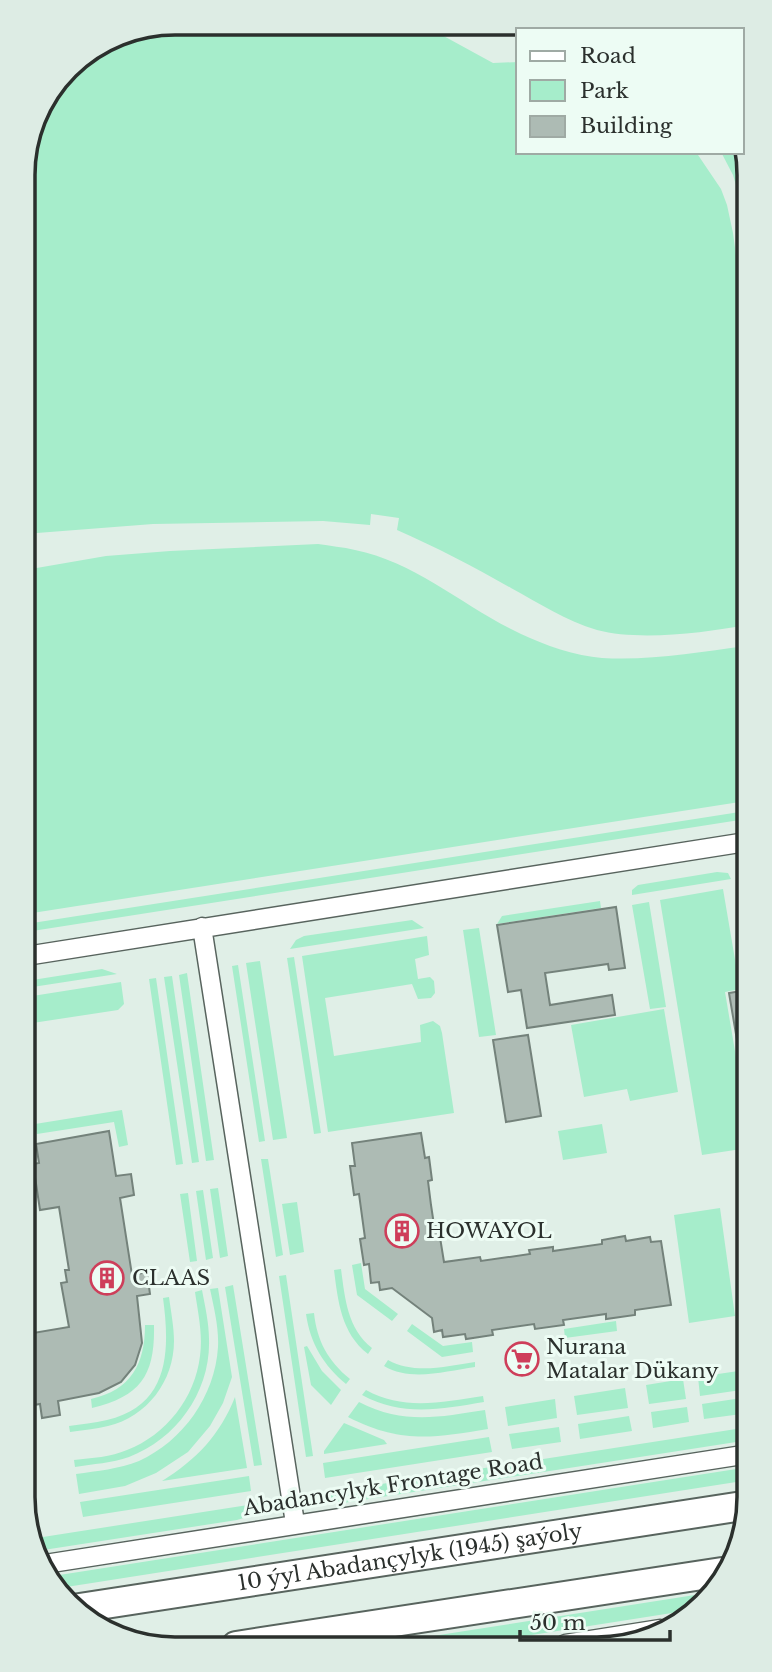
<svg xmlns="http://www.w3.org/2000/svg" width="772" height="1672" viewBox="0 0 772 1672" font-family="'Libre Baskerville',serif">
  <style>
    .green { fill: #a6edcb }
    .building { fill: #adbbb4; stroke: #74827b; stroke-width: 2 }
    .lines { fill: none; stroke-linecap: round; stroke-linejoin: round }
    .street-casing { stroke: #58645e; stroke-width: 21 }
    .primary-casing { stroke: #58645e; stroke-width: 32 }
    .street { stroke: #fff; stroke-width: 18 }
    .primary { stroke: #fff; stroke-width: 28 }
    .labels { text-anchor: middle; stroke-width: 6; stroke-linejoin: round; paint-order: stroke }
    .poi-label { font-size: 21px; fill: #2b302d; stroke: #edfcf4; text-anchor: start }
    .street-label { font-size: 21px; fill: #2b302d; stroke: #edfcf4 }
    .rim { fill: none; stroke: #2b302d; stroke-width: 3.5 }
  </style>
  <rect width="100%" height="100%" fill="#e0efe7"/>
  <path class="green" d="M 175,23 L 393,24 L 398,33 L 426,33 L 429,28 L 493,63 L 518,62 L 518,152 L 696,152 L 721,189 L 727,205 L 733,233 L 745,323 L 746,625 C 704,633 638,641 597,630 C 566,621 539,603 511,588 C 474,567 436,547 397,530 L 399,518 L 371,514 L 370,525 L 323,521 L 153,524 L 24,534 L 23,165 L 39,108 L 74,61 L 117,34 Z
    M 742,133 L 744,136 L 744,212 L 733,175 L 721,152 L 742,152 Z
    M 318,544 C 330,546 343,547 355,550 C 416,562 465,608 521,634 C 544,645 576,656 602,658 C 650,661 699,652 746,646 L 746,801 L 26,914 L 25,570 L 106,556 L 170,551 Z
    M 746,811 L 746,819 L 26,932 L 26,924 Z
    M 717,872 L 728,873 L 731,879 L 632,895 L 632,890 L 638,885 Z
    M 723,889 L 740,989 L 725,992 L 748,1128 L 748,1148 L 702,1155 L 660,900 Z
    M 600,901 L 601,908 L 497,924 L 502,916 Z
    M 649,902 L 666,1007 L 650,1009 L 632,905 Z
    M 412,920 L 424,928 L 290,949 L 296,940 L 304,936 Z
    M 479,928 L 496,1035 L 479,1037 L 463,930 Z
    M 427,936 L 429,955 L 415,959 L 418,979 L 430,977 L 434,981 L 435,993 L 431,998 L 418,999 L 412,984 L 325,998 L 334,1056 L 421,1042 L 420,1025 L 433,1021 L 440,1026 L 442,1033 L 454,1113 L 328,1132 L 302,956 Z
    M 294,957 L 321,1133 L 314,1134 L 287,958 Z
    M 260,961 L 287,1138 L 273,1140 L 246,963 Z
    M 238,965 L 265,1141 L 259,1142 L 232,966 Z
    M 102,969 L 117,974 L 26,988 L 26,981 Z
    M 187,973 L 214,1160 L 206,1161 L 179,975 Z
    M 172,976 L 199,1162 L 192,1163 L 164,977 Z
    M 156,978 L 183,1164 L 176,1165 L 149,979 Z
    M 121,982 L 124,1004 L 118,1010 L 26,1024 L 26,997 Z
    M 664,1009 L 678,1092 L 630,1101 L 627,1089 L 584,1097 L 571,1025 Z
    M 122,1110 L 128,1145 L 119,1147 L 114,1122 L 37,1134 L 35,1124 Z
    M 602,1124 L 607,1153 L 563,1160 L 558,1131 Z
    M 261,1159 L 268,1159 L 283,1255 L 276,1257 Z
    M 218,1188 L 228,1256 L 220,1258 L 210,1189 Z
    M 203,1190 L 213,1258 L 206,1260 L 196,1191 Z
    M 188,1193 L 197,1261 L 190,1262 L 180,1194 Z
    M 297,1202 L 304,1252 L 290,1255 L 282,1204 Z
    M 720,1208 L 735,1316 L 689,1323 L 674,1215 Z
    M 361,1263 L 365,1289 L 398,1314 L 392,1321 L 357,1295 L 352,1265 Z
    M 341,1269 C 345,1298 347,1328 372,1348 L 368,1354 C 341,1333 338,1301 334,1270 Z
    M 286,1275 L 313,1456 L 306,1457 L 279,1276 Z
    M 233,1285 L 262,1465 L 254,1466 L 225,1287 Z
    M 218,1288 L 232,1377 L 223,1403 L 210,1426 L 188,1452 L 156,1473 L 125,1486 L 79,1494 L 76,1474 C 97,1471 119,1469 139,1461 C 183,1441 215,1396 218,1347 C 219,1328 214,1308 210,1289 Z
    M 202,1290 C 205,1306 209,1323 209,1339 C 211,1391 177,1439 129,1457 C 112,1463 93,1464 75,1467 L 74,1460 C 92,1458 111,1457 127,1450 C 166,1435 195,1398 200,1356 C 203,1334 198,1313 195,1292 Z
    M 169,1297 C 171,1312 174,1327 174,1341 C 174,1381 147,1417 108,1426 C 96,1429 82,1430 70,1432 L 69,1426 C 81,1424 94,1423 107,1420 C 170,1405 170,1350 163,1298 Z
    M 314,1313 C 317,1341 328,1361 350,1379 L 346,1384 C 324,1366 310,1343 306,1314 Z
    M 616,1321 L 617,1331 L 565,1338 L 564,1329 Z
    M 412,1324 L 443,1346 L 472,1342 L 473,1352 L 442,1357 L 407,1331 Z
    M 145,1325 L 154,1325 C 155,1374 142,1396 92,1408 L 91,1399 C 131,1390 145,1364 145,1325 Z
    M 307,1346 L 322,1371 L 341,1390 L 331,1405 L 311,1385 L 304,1347 Z
    M 388,1360 C 415,1375 447,1366 475,1362 L 475,1367 C 446,1371 411,1382 384,1366 Z
    M 745,1370 L 748,1389 L 700,1396 L 698,1377 Z
    M 683,1379 L 686,1399 L 649,1404 L 646,1385 Z
    M 625,1388 L 628,1408 L 577,1415 L 574,1396 Z
    M 366,1390 C 404,1411 442,1402 483,1396 L 484,1402 C 442,1409 402,1417 362,1395 Z
    M 235,1397 L 247,1468 L 162,1481 C 196,1460 220,1435 235,1397 Z
    M 748,1397 L 749,1413 L 704,1419 L 702,1404 Z
    M 555,1399 L 557,1418 L 508,1426 L 505,1407 Z
    M 359,1402 C 404,1425 439,1417 485,1410 L 488,1429 C 433,1438 401,1444 348,1417 Z
    M 687,1407 L 689,1422 L 653,1428 L 651,1412 Z
    M 629,1416 L 632,1431 L 580,1439 L 578,1424 Z
    M 344,1423 L 384,1440 L 387,1444 L 324,1454 L 324,1451 Z
    M 559,1427 L 561,1442 L 512,1449 L 509,1434 Z
    M 749,1427 L 749,1440 L 343,1503 L 332,1502 L 317,1494 Z
    M 489,1437 L 492,1452 L 325,1478 L 323,1463 Z
    M 749,1467 L 749,1480 L 60,1588 L 53,1576 Z
    M 249,1476 L 251,1491 L 83,1517 L 80,1502 Z
    M 261,1503 L 250,1516 L 237,1520 L 37,1551 L 30,1539 Z
    M 714,1592 L 712,1597 L 691,1610 L 468,1645 L 375,1645 Z"/>
  <path class="building" d="M 616,907 L 625,968 L 609,970 L 608,964 L 545,973 L 550,1005 L 612,995 L 615,1015 L 527,1028 L 521,990 L 508,992 L 497,925 Z
    M 747,990 L 747,1046 L 738,1046 L 729,993 Z
    M 528,1035 L 541,1116 L 506,1122 L 493,1040 Z
    M 109,1131 L 116,1176 L 131,1174 L 134,1195 L 120,1198 L 132,1275 L 147,1272 L 150,1294 L 137,1296 L 142,1343 L 135,1365 L 121,1382 L 99,1393 L 58,1401 L 60,1415 L 42,1418 L 40,1404 L 28,1406 L 27,1334 L 69,1327 L 61,1283 L 67,1282 L 65,1270 L 69,1270 L 59,1207 L 40,1210 L 33,1164 L 39,1163 L 36,1144 Z
    M 421,1133 L 425,1158 L 429,1157 L 432,1180 L 428,1181 L 431,1205 L 434,1225 L 438,1225 L 444,1262 L 480,1257 L 481,1261 L 530,1254 L 529,1250 L 553,1247 L 553,1251 L 602,1244 L 602,1240 L 625,1236 L 626,1241 L 650,1237 L 651,1242 L 661,1241 L 671,1305 L 635,1310 L 635,1315 L 606,1319 L 606,1314 L 563,1320 L 564,1325 L 535,1329 L 534,1324 L 492,1330 L 493,1335 L 466,1339 L 465,1334 L 443,1337 L 442,1330 L 434,1332 L 432,1318 L 392,1288 L 380,1290 L 379,1282 L 371,1283 L 369,1264 L 364,1265 L 360,1239 L 365,1238 L 359,1194 L 354,1195 L 350,1166 L 355,1166 L 352,1143 Z"/>
  <g class="lines">
    <defs>
      <path id="street" d="M 202,927 L 295,1523
        M 26,956 L 746,842
        M 45,1564 L 749,1454
        M 565,1644 L 660,1629"/>
      <g id="primary">
        <path id="s1" d="M 73,1609 L 749,1505"/>
        <path d="M 236,1646 L 722,1572"/>
      </g>
    </defs>
    <use href="#street" class="street-casing"/>
    <use href="#primary" class="primary-casing"/>
    <use href="#street" class="street"/>
    <use href="#primary" class="primary"/>
  </g>
  <defs>
    <symbol id="building-ring" viewBox="-11 -11 22 22"><circle r="9.5" fill="#edfcf4" stroke="#ce3e5a" stroke-width="1.5"/><path d="M-4-6H4V6H1V3H-1V6H-4ZM-2.5-4.3h1.7v1.8h-1.7ZM.8-4.3h1.7v1.8H.8ZM-2.5-1h1.7V.8h-1.7ZM.8-1h1.7V.8H.8Z" fill="#ce3e5a"/></symbol>
    <symbol id="supermarket-ring" viewBox="-11 -11 22 22"><circle r="9.5" fill="#edfcf4" stroke="#ce3e5a" stroke-width="1.5"/><path d="M-6-5.5h2.5l.6 2H6L4.5 2H-2.5L-4.4-4H-6ZM-1.5 3.2a1.3 1.3 0 1 0 .1 0ZM3 3.2a1.3 1.3 0 1 0 .1 0Z" fill="#ce3e5a"/></symbol>
  </defs>
  <g fill-rule="evenodd">
    <use href="#building-ring" x="383" y="1212" width="38" height="38"/>
    <use href="#building-ring" x="88" y="1259" width="38" height="38"/>
    <use href="#supermarket-ring" x="503" y="1340" width="38" height="38"/>
  </g>
  <g class="labels">
    <g class="poi-label">
      <text x="426" y="1238">HOWAYOL</text>
      <text x="132" y="1285">CLAAS</text>
      <text x="546" y="1354">Nurana<tspan x="546" dy="24">Matalar Dükany</tspan></text>
    </g>
    <g class="street-label">
      <text transform="translate(393 1485) rotate(-9)" y="7">Abadancylyk Frontage Road</text>
      <text dy="7" stroke="none"><textPath href="#s1" startOffset="341">10 ýyl Abadançylyk (1945) şaýoly</textPath></text>
    </g>
  </g>
  <path d="M0 0H772V1672H0ZM175 35H597A140 140 0 0 1 737 175V1497A140 140 0 0 1 597 1637H175A140 140 0 0 1 35 1497V175A140 140 0 0 1 175 35Z" fill="#ddece4" fill-rule="evenodd"/>
  <path class="rim" d="M175 35H597A140 140 0 0 1 737 175V1497A140 140 0 0 1 597 1637H175A140 140 0 0 1 35 1497V175A140 140 0 0 1 175 35Z"/>
  <rect x="516" y="28" width="228" height="126" fill="#edfcf4" stroke="#9faaa4" stroke-width="2"/>
  <rect x="530" y="51" width="35" height="10" fill="#ffffff" stroke="#9faaa4" stroke-width="2"/>
  <text x="580" y="63" font-size="21" fill="#2b302d">Road</text>
  <rect x="530" y="80" width="35" height="21" fill="#a6edcb" stroke="#9faaa4" stroke-width="2"/>
  <text x="580" y="98" font-size="21" fill="#2b302d">Park</text>
  <rect x="530" y="116" width="35" height="21" fill="#adbbb4" stroke="#9faaa4" stroke-width="2"/>
  <text x="580" y="133" font-size="21" fill="#2b302d">Building</text>
  <path d="M520 1630v10h150v-10" fill="none" stroke="#2b302d" stroke-width="3.5"/>
  <text x="530" y="1630" font-size="21" fill="#2b302d" stroke="#edfcf4" stroke-width="5" paint-order="stroke">50 m</text>
</svg>
